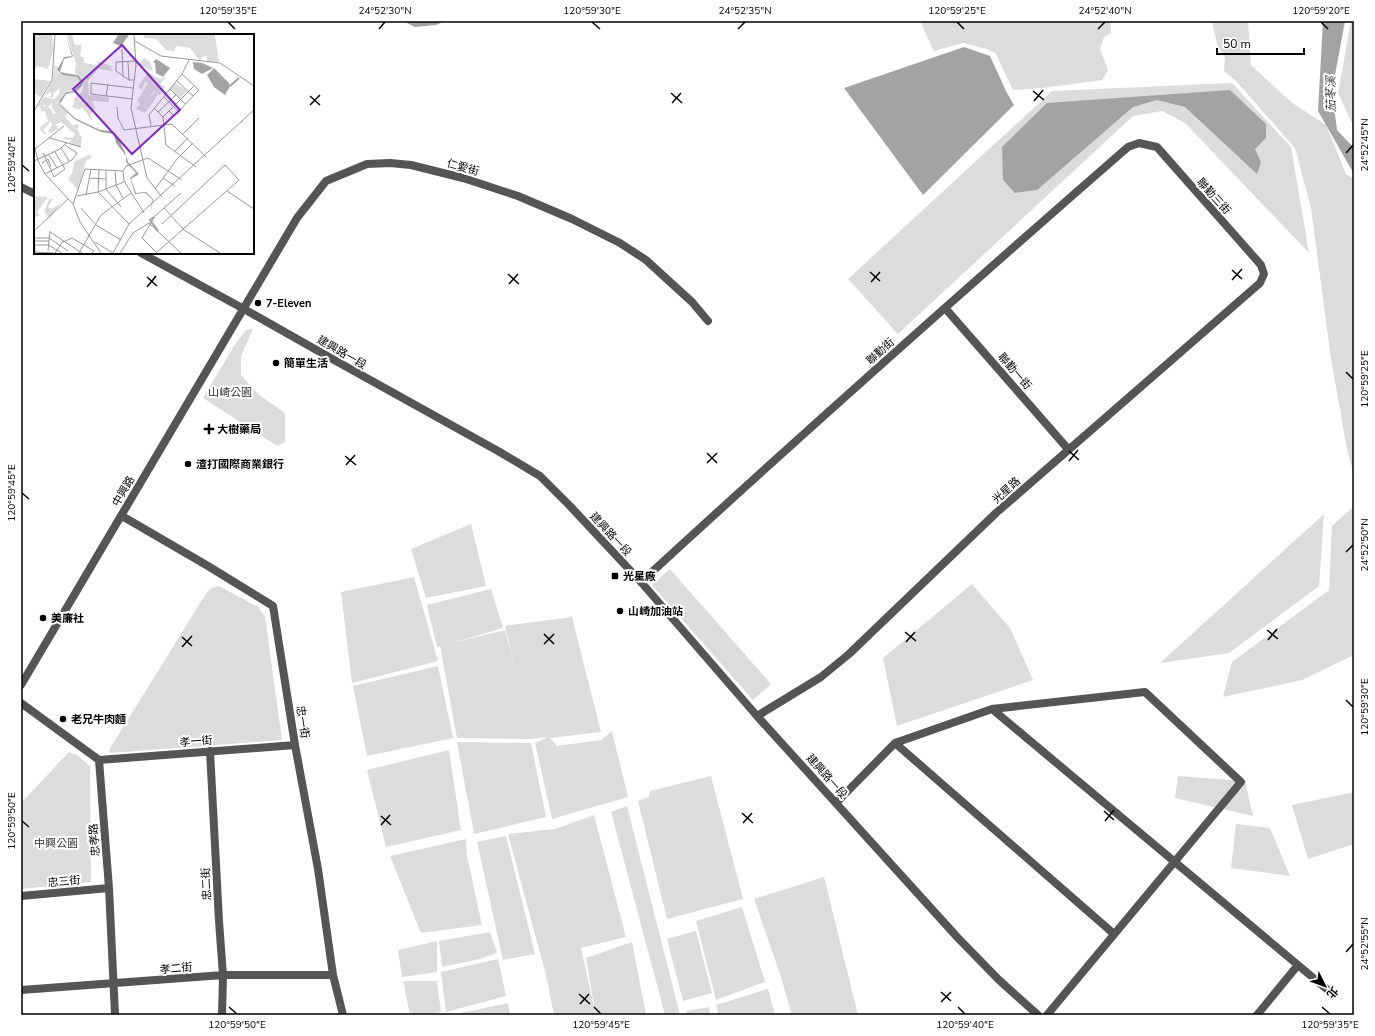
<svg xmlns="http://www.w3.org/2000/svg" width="1375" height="1036" viewBox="0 0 1375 1036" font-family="'Nunito Sans','Noto Sans TC',sans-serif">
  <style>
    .green { fill: #dcdcdc }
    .water { fill: #a3a3a3 }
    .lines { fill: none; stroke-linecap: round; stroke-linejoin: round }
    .minor { stroke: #555; stroke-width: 8 }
    .tertiary { stroke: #555; stroke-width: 8 }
    .ticks { fill: none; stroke: #000; stroke-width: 1.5 }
    .poi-dot { fill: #000; stroke: #fff; stroke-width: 1.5 }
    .labels { text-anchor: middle; stroke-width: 4; stroke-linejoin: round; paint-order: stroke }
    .street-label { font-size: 11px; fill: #000; stroke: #fff }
    .poi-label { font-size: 11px; font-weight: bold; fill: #000; stroke: #fff; text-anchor: start }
    .park-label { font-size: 11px; fill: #333; stroke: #fff }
    .water-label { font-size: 12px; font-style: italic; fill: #444; stroke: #fff }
    .inset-river { fill: none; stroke: #a3a3a3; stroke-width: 2 }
    .inset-road { fill: none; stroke: #999; stroke-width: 1 }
    .view { fill: #7b2cbf; fill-opacity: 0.15; stroke: #7b2cbf; stroke-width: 2 }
    .inset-edge { fill: none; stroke: #000; stroke-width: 2 }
    .neatline { fill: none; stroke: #000; stroke-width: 1.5 }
    .ticks-label { font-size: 10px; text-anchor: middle; fill: #000 }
  </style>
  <rect width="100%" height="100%" fill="#fff"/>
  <path class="green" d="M 920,21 L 1111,21 L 1111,33 L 1104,37 L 1100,49 L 1108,70 L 1102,80 L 1043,88 L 1013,90 L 996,54 L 987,49 L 963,43 L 934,51 Z
    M 1212,21 L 1248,21 L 1251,65 L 1291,102 L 1326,125 L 1346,174 L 1354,179 L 1354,476 L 1347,449 L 1331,359 L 1311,208 L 1295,148 L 1236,81 L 1224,71 L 1225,58 L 1217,44 Z
    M 1351,21 L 1354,21 L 1354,128 L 1338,93 Z
    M 1232,83 L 1291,147 L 1309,253 L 1185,123 L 1162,111 L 1133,116 L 898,334 L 848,279 L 1052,91 Z
    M 253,329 L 241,356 L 241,375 L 258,394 L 285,413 L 285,442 L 277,446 L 203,398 L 234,346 L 246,330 Z
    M 1354,506 L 1354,655 L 1302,680 L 1223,697 L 1232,662 L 1329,590 L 1332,526 Z
    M 1324,514 L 1319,586 L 1229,653 L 1160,663 Z
    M 471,524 L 486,586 L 426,598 L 411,549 Z
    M 670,569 L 771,684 L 753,700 L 652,585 Z
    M 414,577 L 438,661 L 352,683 L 341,592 Z
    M 972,584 L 1010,628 L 1033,680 L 897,726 L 883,658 Z
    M 219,586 L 258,607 L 265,616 L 282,740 L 110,753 L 109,750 L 207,592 L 211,588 Z
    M 491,589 L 503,628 L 452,643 L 505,630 L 515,669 L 505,626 L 572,617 L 601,732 L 550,738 L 557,746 L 601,740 L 612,731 L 628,797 L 552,819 L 535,743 L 548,737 L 531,739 L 457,738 L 440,646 L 437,647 L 427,605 Z
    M 438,666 L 453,738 L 367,756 L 353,686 Z
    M 457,742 L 531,743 L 546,817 L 474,834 Z
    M 449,750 L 461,830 L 386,847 L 367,770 Z
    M 69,752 L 77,755 L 90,766 L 91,882 L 21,889 L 21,803 Z
    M 711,776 L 743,899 L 667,919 L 638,801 L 649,797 L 650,791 Z
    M 1178,776 L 1245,781 L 1253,816 L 1175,798 Z
    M 1354,792 L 1354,844 L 1308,859 L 1292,805 Z
    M 627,806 L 680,1015 L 665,1015 L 611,812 Z
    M 594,815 L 626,937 L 581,948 L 595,1011 L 586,958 L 632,942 L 646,1015 L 554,1015 L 545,971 L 508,834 L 555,829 Z
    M 1236,824 L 1270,828 L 1290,876 L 1231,868 Z
    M 506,836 L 535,954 L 503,960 L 477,842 Z
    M 466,839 L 467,856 L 482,925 L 421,933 L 390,856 Z
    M 824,877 L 858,1015 L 792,1015 L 780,974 L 754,899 Z
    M 742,907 L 765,982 L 716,1000 L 696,921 Z
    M 696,931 L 712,993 L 683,1001 L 667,939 Z
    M 490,932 L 497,953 L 480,959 L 442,967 L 439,941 Z
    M 437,941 L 437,972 L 402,977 L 398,950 Z
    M 498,959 L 506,996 L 446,1012 L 441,972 Z
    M 403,981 L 437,981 L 441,1012 L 425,1015 L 410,1015 Z
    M 768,989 L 775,1015 L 718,1015 L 716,1005 Z
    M 508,1003 L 510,1015 L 451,1015 Z
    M 709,1007 L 711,1015 L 688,1015 L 686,1011 Z"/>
  <path class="water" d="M 403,21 L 445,21 L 436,25 L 415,27 Z
    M 1323,21 L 1345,21 L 1332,91 L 1337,130 L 1354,148 L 1354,174 L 1318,111 Z
    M 964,47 L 990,56 L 1006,91 L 1014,105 L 923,195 L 844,88 Z
    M 1230,90 L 1266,124 L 1266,138 L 1255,149 L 1261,162 L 1257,174 L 1185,107 L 1157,100 L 1133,107 L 1037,190 L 1015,193 L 1003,180 L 1002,147 L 1047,103 Z"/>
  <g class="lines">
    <path class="minor" d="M 945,308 L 1068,449
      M 122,516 L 208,566 L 273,606 L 295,745 L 318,869 L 333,975 L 343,1015
      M 641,582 C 801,435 964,290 1128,147 L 1139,143 L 1157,147 L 1261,265 L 1264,274 L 1260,283 L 996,513 L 849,654 L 821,677 L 757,716
      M 21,685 L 297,218 L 326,181 L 367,164 L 390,163 L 411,165 L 463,178 L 518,196 L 572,219 L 620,243 L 646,260 L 692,302 L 708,321
      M 21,703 L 99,760 L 109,888 L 115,1015
      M 992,709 L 1329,991
      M 895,743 L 1114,934
      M 210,751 L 219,921 L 223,975 L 222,1015
      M 99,760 L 295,745
      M 836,803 L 895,743 L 992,709 L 1145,692 L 1241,782 L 1047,1015
      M 21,896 L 109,888
      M 21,990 L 223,975 L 333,975
      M 1257,1015 L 1298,965"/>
    <path class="tertiary" d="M 21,187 L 35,194
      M 141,253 L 244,309 L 336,361 L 498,451 L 540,476 L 569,505 L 641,582 L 757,716 L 958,938 L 999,980 L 1038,1015"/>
  </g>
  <path class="ticks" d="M 228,22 L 235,29M 592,22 L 600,29M 957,22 L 964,29M 1321,22 L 1328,29M 379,29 L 385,22M 738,29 L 745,22M 1098,29 L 1105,22M 1033,91 L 1044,100M 671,93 L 682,103M 310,96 L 320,105M 1034,101 L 1043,90M 672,103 L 681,93M 310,105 L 320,95M 1346,153 L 1353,145M 22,165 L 29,171M 1232,270 L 1242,279M 870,272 L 880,281M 508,274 L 519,284M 147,277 L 157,286M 1232,280 L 1242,269M 871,282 L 880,272M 509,284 L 518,274M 147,287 L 156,276M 1346,372 L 1353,379M 1069,451 L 1079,460M 707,453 L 717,463M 345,456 L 356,465M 1069,461 L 1078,450M 707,463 L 717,453M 346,465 L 355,455M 22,493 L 29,499M 1346,552 L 1353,545M 1267,630 L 1278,639M 905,632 L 916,641M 544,634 L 554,644M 182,637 L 192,646M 1268,640 L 1277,629M 906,642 L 915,632M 544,644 L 554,634M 182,647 L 192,636M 1346,700 L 1353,707M 1104,811 L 1114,820M 742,813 L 753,823M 381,816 L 391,825M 22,821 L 29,827M 1105,821 L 1114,810M 743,823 L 752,813M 381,825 L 390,815M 1346,952 L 1353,944M 941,992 L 951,1001M 579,994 L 590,1004M 941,1002 L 951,992M 580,1004 L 589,994M 229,1007 L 237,1014M 594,1007 L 601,1014M 958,1007 L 965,1014M 1322,1007 L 1330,1014"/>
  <g class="poi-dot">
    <circle cx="258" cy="303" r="4"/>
    <circle cx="276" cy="363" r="4"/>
    <path d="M207 423h4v4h4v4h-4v4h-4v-4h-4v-4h4z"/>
    <circle cx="188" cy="464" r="4"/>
    <rect x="611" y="572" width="8" height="8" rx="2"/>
    <circle cx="620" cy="611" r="4"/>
    <circle cx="43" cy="618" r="4"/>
    <circle cx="63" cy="719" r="4"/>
  </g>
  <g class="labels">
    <g class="street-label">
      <text transform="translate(463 167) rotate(16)" y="4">仁愛街</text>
      <text transform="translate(1214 196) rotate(48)" y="4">聯勤三街</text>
      <text transform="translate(880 351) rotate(-42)" y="4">聯勤街</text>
      <text transform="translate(342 352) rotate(30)" y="4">建興路一段</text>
      <text transform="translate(1015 371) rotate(49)" y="4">聯勤一街</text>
      <text transform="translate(1006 490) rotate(-42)" y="4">光星路</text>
      <text transform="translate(123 491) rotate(-60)" y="4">中興路</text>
      <text transform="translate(611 534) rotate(47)" y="4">建興路一段</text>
      <text transform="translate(303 722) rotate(81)" y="4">忠一街</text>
      <text transform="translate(196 741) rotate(-4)" y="4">孝一街</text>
      <text transform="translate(827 776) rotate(48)" y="4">建興路一段</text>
      <text transform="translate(94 840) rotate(-94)" y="4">忠孝路</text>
      <text transform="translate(64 881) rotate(-5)" y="4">忠三街</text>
      <text transform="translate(206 884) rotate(-93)" y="4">忠二街</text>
      <text transform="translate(176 968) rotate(-5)" y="4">孝二街</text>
    </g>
    <g class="poi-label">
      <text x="266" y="307">7-Eleven</text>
      <text x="284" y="367">簡單生活</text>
      <text x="217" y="433">大樹藥局</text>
      <text x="196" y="468">渣打國際商業銀行</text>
      <text x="623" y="580">光星廠</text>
      <text x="628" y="615">山崎加油站</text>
      <text x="51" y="622">美廉社</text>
      <text x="71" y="723">老兄牛肉麵</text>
    </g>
    <g class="park-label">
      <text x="230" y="396">山崎公園</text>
      <text x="56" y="847">中興公園</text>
    </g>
    <g class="water-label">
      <text transform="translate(1331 94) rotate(-91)" y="4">茄苳溪</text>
    </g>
  </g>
  <g transform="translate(34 34)">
    <rect width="220" height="220" fill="#fff"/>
    <path d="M 0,1 L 18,1 L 20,15 L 14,35 L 4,32 L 0,35 ZM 33,1 L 38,1 L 41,11 L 48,11 L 46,22 L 50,24 L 50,29 L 63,31 L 65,27 L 79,33 L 76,34 L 80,37 L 64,35 L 54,47 L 55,61 L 75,63 L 75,68 L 58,67 L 61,74 L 57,81 L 59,88 L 48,73 L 46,76 L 38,73 L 41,68 L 39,65 L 48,58 L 49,49 L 41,39 L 42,29 ZM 110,1 L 181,1 L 185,28 L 173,27 L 172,22 L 168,23 L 166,27 L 156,14 L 142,12 L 140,17 L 132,16 L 122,5 L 110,4 ZM 110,24 L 116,28 L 119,37 L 105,31 ZM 20,31 L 24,33 L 23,38 L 42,43 L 47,48 L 41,56 L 32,57 L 24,68 L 34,79 L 31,82 L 33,85 L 39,91 L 44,90 L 45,94 L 44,95 L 31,86 L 23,80 L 18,74 L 18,69 L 13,74 L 11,71 L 3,73 L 10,63 L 20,65 L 25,60 L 26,54 L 20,59 L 19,64 L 13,62 L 17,62 L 17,58 L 11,61 L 19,45 ZM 114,38 L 126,45 L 132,43 L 126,50 L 131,53 L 126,61 L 120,57 L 114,66 L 121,58 L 124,60 L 118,70 L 113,67 L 118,70 L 111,79 L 102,75 L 106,70 L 103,67 L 114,49 L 111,48 L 108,56 L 104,53 ZM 0,45 L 16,47 L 7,63 L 0,59 ZM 141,49 L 153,57 L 146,64 L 136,54 ZM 7,71 L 17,75 L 19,80 L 22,79 L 44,96 L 46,102 L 48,101 L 47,113 L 36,109 L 37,106 L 28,105 L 32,103 L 39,104 L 41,100 L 27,88 L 21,91 L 24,95 L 17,99 L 14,97 L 18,91 L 17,87 L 9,96 L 13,100 L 10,100 L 5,94 L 14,87 L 11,77 L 8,78 L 6,73 ZM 54,121 L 58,121 L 57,124 L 52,127 L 44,156 L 34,145 L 38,140 L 40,128 ZM 0,162 L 14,163 L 3,178 L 6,181 L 0,184 ZM 15,165 L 19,165 L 14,173 L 17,175 L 26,170 L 16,184 L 10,178 Z" fill="#dcdcdc"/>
    <path d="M 32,1 L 39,22 L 38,23 L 30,25 L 26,38 L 42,41 L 45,42 L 49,48 L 47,53 L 41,58 L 32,60 L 26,70 L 41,84 L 66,96 L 77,97 L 81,99 L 91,118 L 94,128 L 105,140 L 97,145 L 102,159 L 112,158 L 119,165 L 117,178 L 118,165 L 111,159 L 101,160 L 96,144 L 102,139 L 92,128 L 92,122 L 82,109 L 80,100 L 67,98 L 52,91 L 40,85 L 26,71 L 25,67 L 32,58 L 40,57 L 47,49 L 43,43 L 29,41 L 23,36 L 30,23 L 38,22 ZM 84,1 L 95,1 L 87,12 L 79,9 ZM 122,25 L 136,34 L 129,43 L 122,39 L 121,29 L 119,28 ZM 159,28 L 168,29 L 179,34 L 168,40 L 160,35 ZM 180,34 L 195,49 L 196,52 L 191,61 L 180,53 L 173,41 Z" fill="#a3a3a3"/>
    <path class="inset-river" d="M 196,52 L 205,44M 120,183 L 116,186 L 124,197"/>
    <path class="inset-road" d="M 100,1 L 102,31 L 97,74 L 113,144 L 128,163M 101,7 L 127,22 L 186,29 L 220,52M 88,15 L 89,43M 94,28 L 95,46M 100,46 L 95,46 L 82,37 L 82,28 L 102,27M 142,46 L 159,62M 160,52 L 129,83 L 132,111 L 162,133M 136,55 L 151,70M 72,62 L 74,50M 130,63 L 144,77M 98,65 L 57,60 L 57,49 L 99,54M 83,73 L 84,84 L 90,96 L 138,90 L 172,123M 120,74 L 129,83M 0,77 L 18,46 L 21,1M 135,77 L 140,82 L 165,56 L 148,40M 124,78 L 142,61M 117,92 L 115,81 L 148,40 L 155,26M 149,100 L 165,84M 16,104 L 47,113M 0,110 L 4,127 L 11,140 L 39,170 L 46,188 L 67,219M 27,114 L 35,127M 1,115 L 30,92M 141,117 L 154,104M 9,119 L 20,143 L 31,135 L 21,118M 15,121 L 23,134M 0,127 L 26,115 L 33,108M 8,129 L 14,125 L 17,133M 65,136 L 64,158 L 95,190M 72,136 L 72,155 L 87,173M 81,136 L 82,151 L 89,164M 11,140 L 38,126 L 43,119 L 31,111M 55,144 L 72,145M 129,144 L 141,152M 121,155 L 143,125 L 159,109M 193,157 L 220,175M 52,161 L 57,135M 43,162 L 64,158 L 90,148M 39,170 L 51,135 L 89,137M 47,174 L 62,191 L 87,206M 130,174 L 150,196 L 186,219M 110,179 L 90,147 L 89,137 L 92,132 L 114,124 L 148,146M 0,194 L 1,219M 0,197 L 34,165M 16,198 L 48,219M 0,204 L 15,204 L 34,217M 1,207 L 15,207M 29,208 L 38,204 L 60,217 L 58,219M 61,208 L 79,219M 0,211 L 14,211 L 28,219M 14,217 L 16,197M 1,218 L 19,219M 21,219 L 29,207M 45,219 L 67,181 L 97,159M 79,219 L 95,190 L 220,76M 86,219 L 99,199 L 115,189 L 147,219M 122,219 L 205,146 L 191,131 L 128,190M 123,219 L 108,204 L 121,182 L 147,159"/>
    <path class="view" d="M 88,11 L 146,76 L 98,120 L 39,55 Z"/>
    <rect width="220" height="220" class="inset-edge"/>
  </g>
  <rect width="1375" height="1036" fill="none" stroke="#ffffff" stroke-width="44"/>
  <g transform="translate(1325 986) rotate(132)" stroke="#ffffff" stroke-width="3" paint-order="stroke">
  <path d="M0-3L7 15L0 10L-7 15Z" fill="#000000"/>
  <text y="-6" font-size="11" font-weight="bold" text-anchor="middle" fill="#000000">北</text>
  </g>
  <path d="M1217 48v6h87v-6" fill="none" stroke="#000000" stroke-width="2"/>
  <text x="1223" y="48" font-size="12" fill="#000000" stroke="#ffffff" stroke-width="3" paint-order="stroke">50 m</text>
  <rect x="22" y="22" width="1331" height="992" class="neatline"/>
  <g class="ticks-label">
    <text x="228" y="14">120°59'35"E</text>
    <text x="385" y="14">24°52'30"N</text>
    <text x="592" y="14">120°59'30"E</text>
    <text x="745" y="14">24°52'35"N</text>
    <text x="957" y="14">120°59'25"E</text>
    <text x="1105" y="14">24°52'40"N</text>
    <text x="1321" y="14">120°59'20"E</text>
    <text transform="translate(1364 145) rotate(-90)" y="4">24°52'45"N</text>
    <text transform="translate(11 165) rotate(-90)" y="4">120°59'40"E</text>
    <text transform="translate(1364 379) rotate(-90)" y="4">120°59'25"E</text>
    <text transform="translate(11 493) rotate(-90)" y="4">120°59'45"E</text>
    <text transform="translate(1364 545) rotate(-90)" y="4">24°52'50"N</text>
    <text transform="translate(1364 707) rotate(-90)" y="4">120°59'30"E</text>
    <text transform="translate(11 821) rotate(-90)" y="4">120°59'50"E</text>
    <text transform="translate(1364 944) rotate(-90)" y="4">24°52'55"N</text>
    <text x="237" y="1028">120°59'50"E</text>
    <text x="601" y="1028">120°59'45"E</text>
    <text x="965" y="1028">120°59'40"E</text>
    <text x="1330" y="1028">120°59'35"E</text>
  </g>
</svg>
